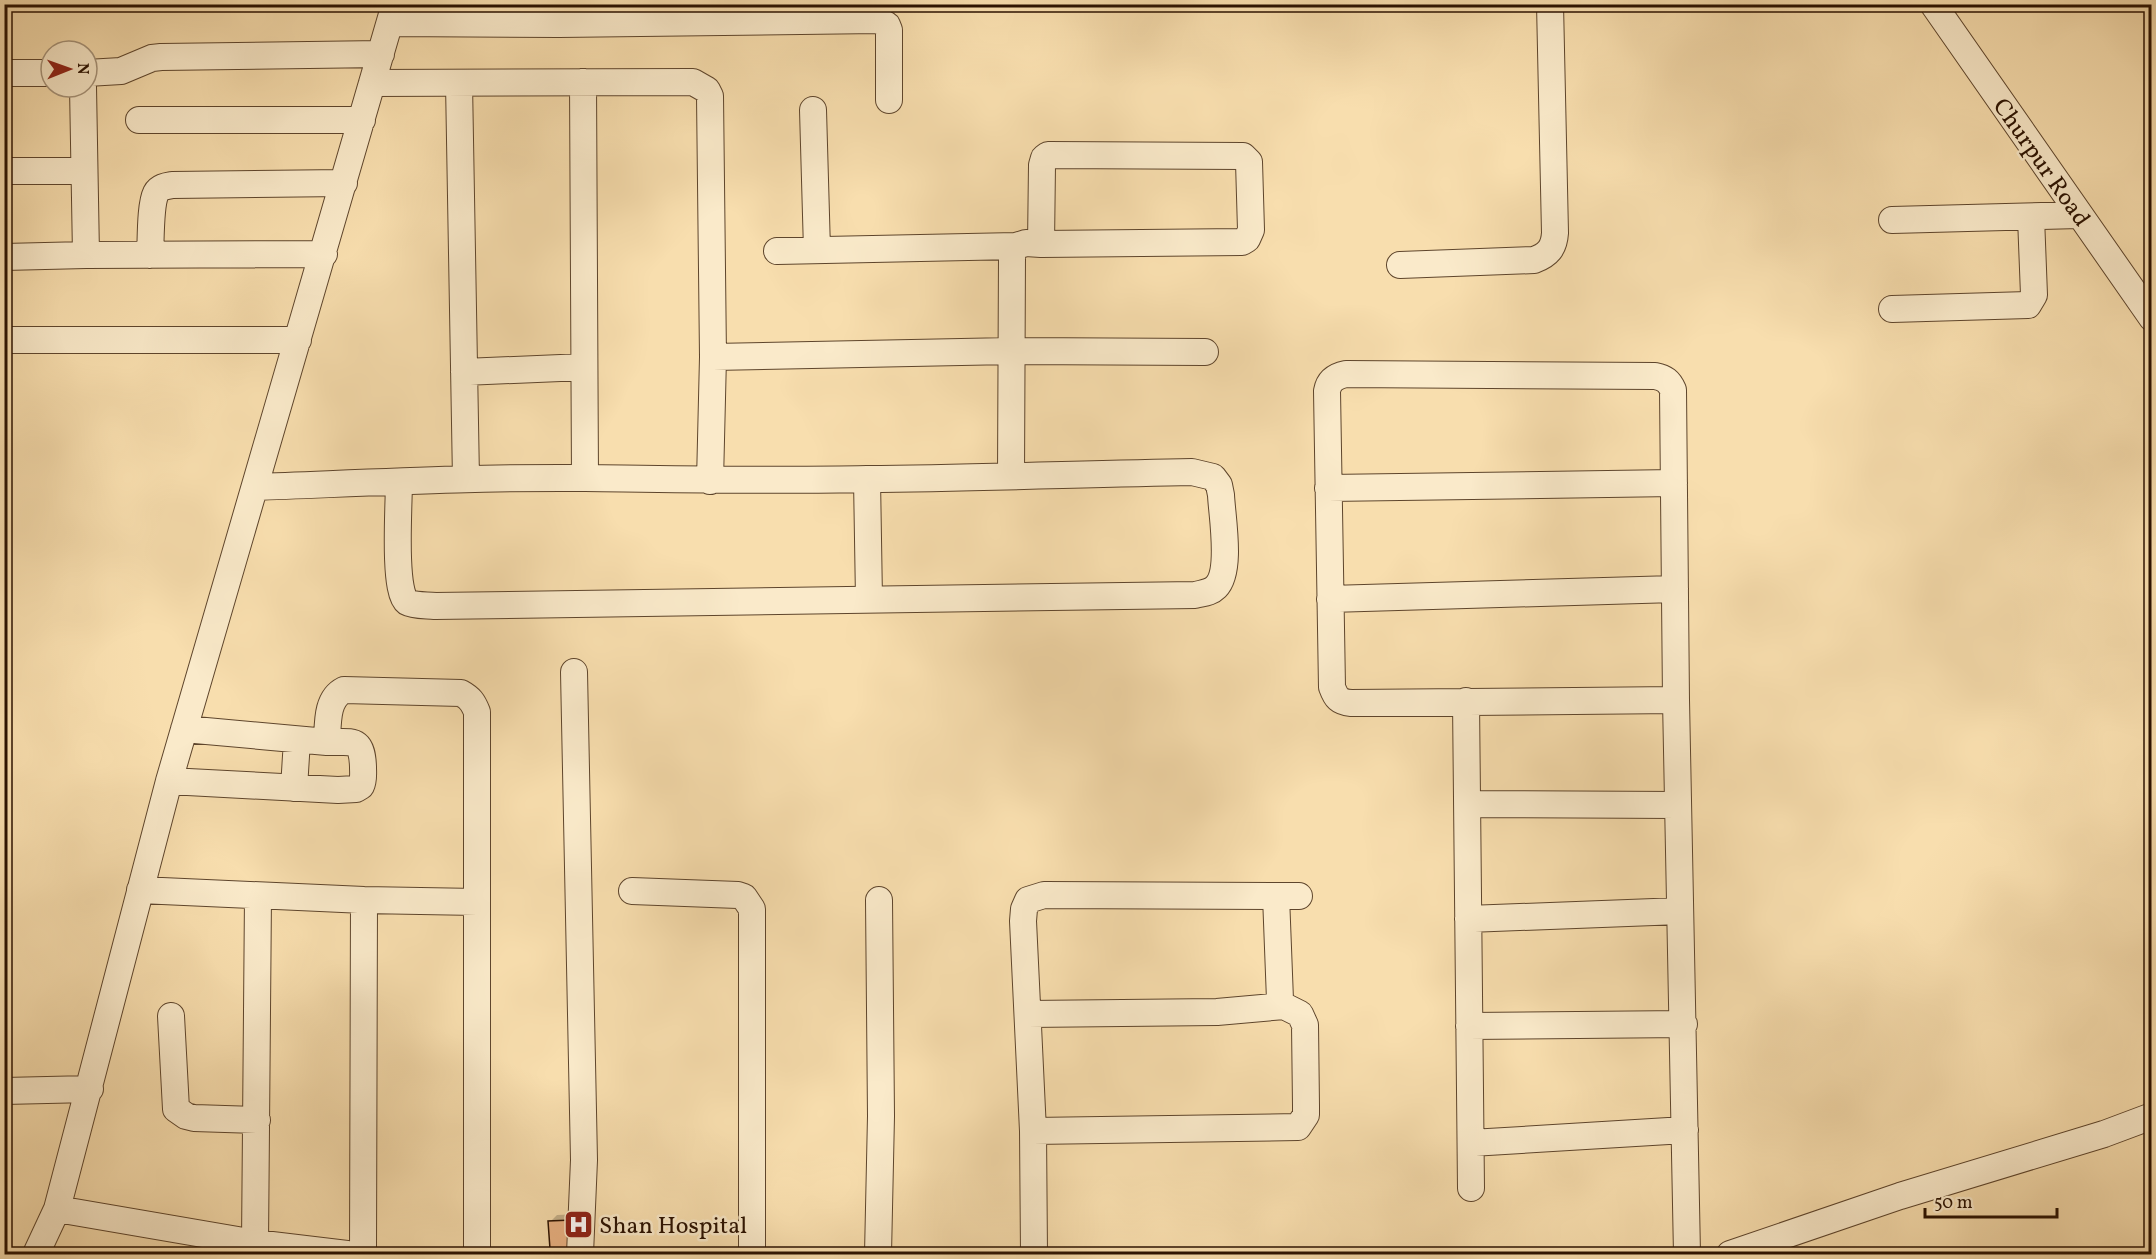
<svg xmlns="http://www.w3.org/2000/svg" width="2156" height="1259" viewBox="0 0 2156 1259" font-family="Vollkorn,serif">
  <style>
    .shadow { fill: #0003 }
    .building { fill: #eab384; stroke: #2b1201; stroke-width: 1.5 }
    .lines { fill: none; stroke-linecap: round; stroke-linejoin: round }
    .minor-casing { stroke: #5e452c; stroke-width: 28 }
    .minor { stroke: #faeaca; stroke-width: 26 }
    .labels { text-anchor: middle; stroke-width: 5; stroke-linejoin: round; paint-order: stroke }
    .street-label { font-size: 24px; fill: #2b1201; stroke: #faeaca }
    .poi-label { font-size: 24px; fill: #2b1201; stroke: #faeaca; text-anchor: start }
  </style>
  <rect width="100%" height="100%" fill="#f8deae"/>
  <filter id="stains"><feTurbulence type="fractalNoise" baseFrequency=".00333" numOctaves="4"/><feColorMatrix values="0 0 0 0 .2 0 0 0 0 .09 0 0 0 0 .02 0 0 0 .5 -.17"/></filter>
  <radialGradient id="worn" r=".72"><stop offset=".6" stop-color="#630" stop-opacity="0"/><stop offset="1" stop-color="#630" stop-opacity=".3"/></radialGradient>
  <path class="shadow" d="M 579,1214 L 580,1239 L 550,1222 L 557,1215 Z"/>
  <path class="building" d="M 572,1220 L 574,1248 L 550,1249 L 548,1221 Z"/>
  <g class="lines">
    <defs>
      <path id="minor" d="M 1933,4 L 2152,318
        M 390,23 L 559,24 L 878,20 L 887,25 L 889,30 L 889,100
        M 4,73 L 51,73
        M 87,73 L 121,71 L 152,58 L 161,57 L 381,54
        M 583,82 L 585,478
        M 372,83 L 693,82 L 707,90 L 710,96 L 713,357 L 710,481
        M 459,83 L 466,479
        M 83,87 L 86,255 L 324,254
        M 813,110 L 817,250
        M 139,120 L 362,120
        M 4,171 L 84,171
        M 1892,220 L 2079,215
        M 777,251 L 1016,246
        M 150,255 C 151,241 150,205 156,193 C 159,187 166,186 172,185 L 344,183
        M 4,257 L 86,255
        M 1400,265 L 1534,260 C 1548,255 1554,248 1555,233 L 1550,4
        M 1892,309 L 2028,305 L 2034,295 L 2031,217
        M 4,340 L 298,340
        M 713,357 L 1011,351 L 1205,352
        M 464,372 L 584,367
        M 1011,476 L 1012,255 L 1016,246 L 1026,243 L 1041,244 L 1242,242 L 1247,239 L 1251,230 L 1249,162 L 1243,156 L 1048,155 L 1044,158 L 1042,165 L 1041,244
        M 867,479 L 869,599
        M 255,487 C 365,483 475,477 585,478 C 679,479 773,481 867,479 C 975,478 1084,474 1192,472 L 1213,477 L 1219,485 L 1221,495 C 1222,517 1232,571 1216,587 C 1210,593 1203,593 1195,595 L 435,606 C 427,605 414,606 407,602 C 393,592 399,502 399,482
        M 1328,488 L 1674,483
        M 1330,599 L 1675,589
        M 574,672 L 584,1160 L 580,1254
        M 1676,700 L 1351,703 C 1339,702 1336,698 1332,687 L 1327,391 C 1329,380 1336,376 1346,374 L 1655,376 C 1665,378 1669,381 1673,390 L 1676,700 L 1687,1254
        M 1466,701 L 1471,1188
        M 184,729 L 327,742 C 328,724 326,699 344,690 L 461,693 C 470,698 473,702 477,712 L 477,1254
        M 169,781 L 338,790 L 356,789 L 361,786 C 364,780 363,774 363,767 C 362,736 352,743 327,742
        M 294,788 L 297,740
        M 1467,804 L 1678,805
        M 140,890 L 364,900 L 477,902
        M 632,891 L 738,895 L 744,897 L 752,909 L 752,1254
        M 1468,919 L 1680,911
        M 1028,1014 L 1217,1012 L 1284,1006
        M 171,1016 L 176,1109 L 186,1116 L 194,1118 L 257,1120
        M 1469,1026 L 1684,1024
        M 4,1091 L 90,1089
        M 1033,1131 L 1298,1127 L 1306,1115 L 1306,1106 L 1305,1025 L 1300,1014 L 1284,1006 L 1280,1000 L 1276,896
        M 1471,1143 L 1685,1130
        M 255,1243 L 258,896
        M 36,1254 L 57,1209
        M 347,1254 L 255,1243 L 57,1209 L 169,781 L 395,4
        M 363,1254 L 364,900
        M 878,1254 L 881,1116 L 879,900
        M 1034,1254 L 1033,1131 L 1023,921 L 1024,909 L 1028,900 L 1044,895 L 1299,896
        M 1730,1254 L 1900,1196 L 2104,1134 L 2152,1116"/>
    </defs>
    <use href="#minor" class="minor-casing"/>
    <use href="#minor" class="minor"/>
  </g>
  <defs>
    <symbol id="hospital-square" viewBox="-11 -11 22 22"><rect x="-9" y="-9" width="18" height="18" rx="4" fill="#8f2418" stroke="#faeaca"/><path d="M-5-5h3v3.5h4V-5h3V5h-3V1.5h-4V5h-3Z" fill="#fff"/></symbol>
  </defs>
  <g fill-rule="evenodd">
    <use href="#hospital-square" x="562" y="1208" width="33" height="33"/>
  </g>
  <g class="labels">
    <g class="street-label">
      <text transform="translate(2042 162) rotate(55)" y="8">Churpur Road</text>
    </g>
    <g class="poi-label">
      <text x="599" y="1233">Shan Hospital</text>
    </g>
  </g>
  <rect width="2156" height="1259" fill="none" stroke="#f8deae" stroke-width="24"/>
  <rect x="6" y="6" width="2144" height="1247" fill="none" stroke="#2b1201" stroke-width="3"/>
  <rect x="12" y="12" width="2132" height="1235" fill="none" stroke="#2b1201" stroke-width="1.5"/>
  <g transform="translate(69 69) rotate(89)"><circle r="28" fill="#faeaca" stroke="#a7947a" stroke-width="1.5"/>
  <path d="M0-4.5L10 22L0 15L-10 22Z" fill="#8f2418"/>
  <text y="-9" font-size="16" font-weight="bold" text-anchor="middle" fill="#2b1201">N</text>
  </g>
  <path d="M1925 1208v9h132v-9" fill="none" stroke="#2b1201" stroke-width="3"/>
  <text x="1934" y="1208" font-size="18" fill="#2b1201" stroke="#faeaca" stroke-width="4.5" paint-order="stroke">50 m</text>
  <rect width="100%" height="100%" filter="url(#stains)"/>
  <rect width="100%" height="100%" fill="url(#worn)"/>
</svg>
